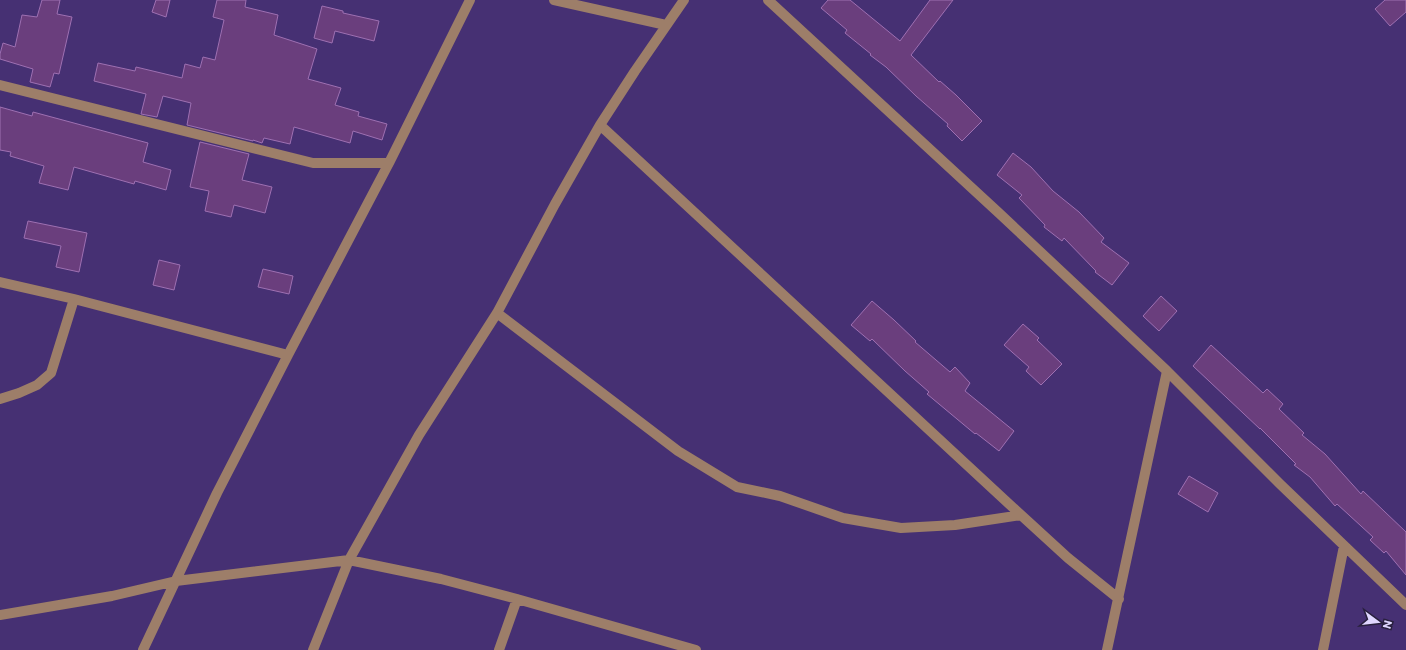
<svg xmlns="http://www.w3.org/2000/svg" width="1406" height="650" viewBox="0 0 1406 650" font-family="Commissioner,sans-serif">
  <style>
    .building { fill: #6a3e7d; stroke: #9e70b2 }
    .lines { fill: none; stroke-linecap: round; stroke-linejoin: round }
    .minor { stroke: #9d7e69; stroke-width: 10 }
  </style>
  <rect width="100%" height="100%" fill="#463073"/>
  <path class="building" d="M 42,0 L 60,0 L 57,14 L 72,17 L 59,74 L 54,73 L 50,87 L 30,82 L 33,69 L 0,59 L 0,54 L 3,43 L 15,47 L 22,15 L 37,17 Z
    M 156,0 L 170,0 L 166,17 L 152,12 Z
    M 217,0 L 246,0 L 245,7 L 278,15 L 274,35 L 317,49 L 308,79 L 341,88 L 335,105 L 359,112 L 358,116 L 387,124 L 382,140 L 353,131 L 350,143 L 294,127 L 290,144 L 264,138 L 262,143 L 253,140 L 253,141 L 187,125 L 191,103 L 163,96 L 157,117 L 141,114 L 146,94 L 94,81 L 98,63 L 135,71 L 136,67 L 182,78 L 185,64 L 200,68 L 203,57 L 215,60 L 224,20 L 213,17 Z
    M 828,0 L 850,0 L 900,41 L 930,0 L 953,0 L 911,55 L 939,82 L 940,81 L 956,95 L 982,121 L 962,141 L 947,126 L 948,124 L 916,96 L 886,67 L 870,55 L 871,54 L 845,33 L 847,30 L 821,8 Z
    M 1385,0 L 1406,0 L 1406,12 L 1390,26 L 1375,9 Z
    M 322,6 L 343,11 L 343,13 L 379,21 L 374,41 L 335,31 L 332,43 L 314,38 Z
    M 0,107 L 32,116 L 33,112 L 148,143 L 143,162 L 171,170 L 166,190 L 135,181 L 134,184 L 74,167 L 68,190 L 39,183 L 44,166 L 10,156 L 11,152 L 0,150 Z
    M 200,142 L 249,154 L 242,180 L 272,187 L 265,213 L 234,205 L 231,217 L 205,211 L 209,191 L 190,187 Z
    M 1013,153 L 1031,167 L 1053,191 L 1079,212 L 1104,238 L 1101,242 L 1129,263 L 1112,285 L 1095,272 L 1096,271 L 1064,238 L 1062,241 L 1044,227 L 1045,225 L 1019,198 L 1022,195 L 997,175 Z
    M 28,221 L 87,233 L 79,272 L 56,267 L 61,246 L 24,238 Z
    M 159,260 L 180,265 L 174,290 L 153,285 Z
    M 263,269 L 293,276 L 289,294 L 258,287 Z
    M 1161,296 L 1177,311 L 1159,331 L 1143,316 Z
    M 872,301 L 894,320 L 916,341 L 915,342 L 950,372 L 955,367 L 970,383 L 965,391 L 1014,431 L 999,451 L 976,433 L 975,434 L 927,394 L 929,392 L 905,371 L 872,339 L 870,341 L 851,325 Z
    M 1023,324 L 1039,338 L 1037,340 L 1062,364 L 1041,385 L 1026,371 L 1029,367 L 1004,345 Z
    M 1211,345 L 1263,393 L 1267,389 L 1283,404 L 1279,409 L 1304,433 L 1302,435 L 1325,454 L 1361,494 L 1363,491 L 1406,532 L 1406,575 L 1386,551 L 1384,553 L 1370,540 L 1373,537 L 1337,504 L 1335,506 L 1310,477 L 1294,465 L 1296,464 L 1260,428 L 1260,429 L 1193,366 Z
    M 1189,476 L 1218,493 L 1208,512 L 1178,494 Z"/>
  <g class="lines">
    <path class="minor" d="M 554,0 L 666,25
      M 768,0 L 1000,214 L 1167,371 L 1280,484 L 1406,605
      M 0,85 L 313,163 L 389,163 L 470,0
      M 600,125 L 1021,515 L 1068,558 L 1119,599
      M 0,282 L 74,299 L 288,355 L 217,493 L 143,650
      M 497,313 L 678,451 L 737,487 L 780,496 L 843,518 L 901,528 L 955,525 L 1021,515
      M 288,355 L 389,163
      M 0,399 L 19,393 L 37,385 L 51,373 L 74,299
      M 0,615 L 112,596 L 176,581 L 349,560 L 441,579 L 517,599 L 696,650
      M 313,650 L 349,560 L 419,435 L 497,313 L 555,204 L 600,125 L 635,71 L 684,0
      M 499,650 L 517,599
      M 1107,650 L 1167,371
      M 1323,650 L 1344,546"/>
  </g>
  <g transform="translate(1378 622) rotate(105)" stroke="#29213e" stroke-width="3" paint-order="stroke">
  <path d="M0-3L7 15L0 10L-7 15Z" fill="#e0d7ff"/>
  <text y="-6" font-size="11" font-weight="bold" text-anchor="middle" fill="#e0d7ff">N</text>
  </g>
</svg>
